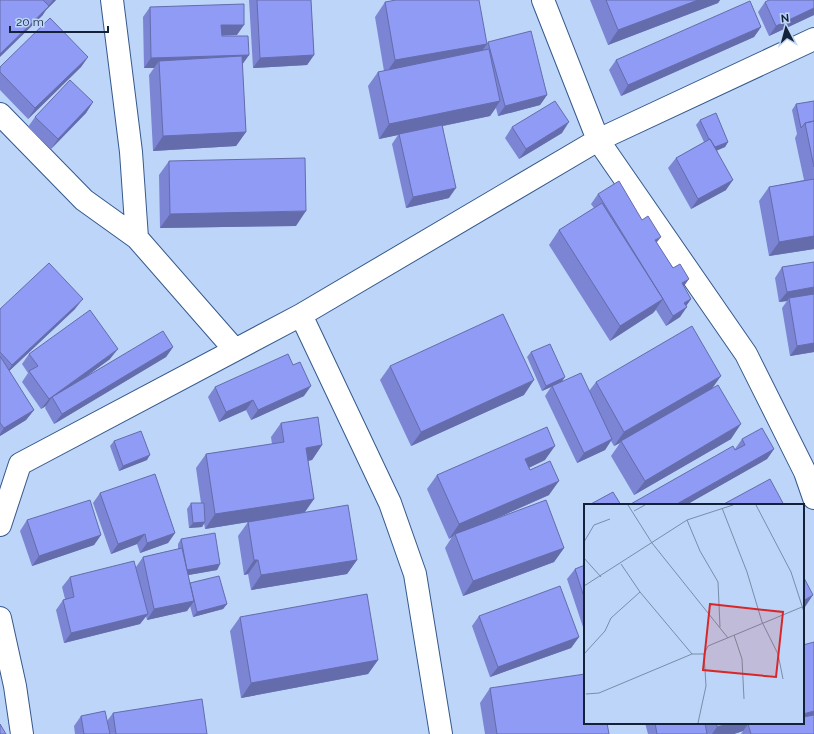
<svg xmlns="http://www.w3.org/2000/svg" width="814" height="734" viewBox="0 0 814 734" font-family="Raleway,sans-serif">
  <style>
    .lines { fill: none; stroke-linecap: round; stroke-linejoin: round }
    .street-casing { stroke: #35598c; stroke-width: 24 }
    .street { stroke: #fff; stroke-width: 22 }
    .wall { fill: #7b85d3 }
    .shaded-wall { fill: #646cac }
    .building { fill: #8f9bf5; stroke: #646cac }
    .inset-road { fill: none; stroke: #798dab; stroke-width: 1 }
    .view { fill: #d62828; fill-opacity: 0.15; stroke: #d62828; stroke-width: 2 }
    .inset-edge { fill: none; stroke: #132238; stroke-width: 2 }
  </style>
  <rect width="100%" height="100%" fill="#bdd5f8"/>
  <g class="lines">
    <defs>
      <path id="street" d="M 112,0 L 131,152 L 137,238
        M 543,0 L 598,140 L 746,354 L 805,472 L 814,498
        M 0,114 L 84,200 L 137,238 L 235,350
        M 301,315 L 390,503 L 415,574 L 441,734
        M 0,525 L 20,464 L 301,315 L 598,140 L 814,39
        M 0,618 L 15,686 L 22,734"/>
    </defs>
    <use href="#street" class="street-casing"/>
    <use href="#street" class="street"/>
  </g>
  <path class="wall" d="M 0,0 L 56,0 L 46,10 L 42,16 Z
    M 249,0 L 311,0 L 314,55 L 307,65 L 253,68 Z
    M 590,0 L 720,0 L 718,3 L 608,45 Z
    M 814,0 L 814,15 L 769,36 L 758,12 L 765,2 Z
    M 385,2 L 487,44 L 482,50 L 488,42 L 547,95 L 540,105 L 498,116 L 496,108 L 490,116 L 443,126 L 449,198 L 406,208 L 392,144 L 398,135 L 379,139 L 368,86 L 378,72 L 384,71 L 375,17 Z
    M 150,7 L 237,35 L 222,35 L 222,36 L 249,55 L 242,64 L 246,132 L 236,146 L 153,151 L 149,75 L 154,68 L 144,68 L 143,17 Z
    M 761,27 L 754,37 L 621,96 L 609,70 L 616,60 Z
    M 88,57 L 81,67 L 28,119 L 0,90 L 0,67 Z
    M 814,101 L 814,249 L 769,256 L 759,201 L 769,187 L 804,180 L 795,138 L 797,134 L 792,110 L 796,104 Z
    M 93,102 L 86,113 L 51,149 L 28,127 L 35,117 Z
    M 700,120 L 728,142 L 725,147 L 717,150 L 726,190 L 691,209 L 668,168 L 676,158 L 704,142 L 696,125 Z
    M 512,127 L 562,133 L 519,159 L 505,138 Z
    M 169,161 L 296,226 L 160,228 L 159,175 Z
    M 598,194 L 657,243 L 691,299 L 686,306 L 680,317 L 666,326 L 656,310 L 653,313 L 610,341 L 549,245 L 559,230 L 594,208 L 591,204 Z
    M 814,262 L 814,352 L 790,356 L 782,308 L 787,301 L 779,302 L 775,278 L 782,267 Z
    M 0,309 L 75,309 L 9,371 L 34,410 L 26,420 L 0,436 Z
    M 173,347 L 166,357 L 54,424 L 45,408 L 46,406 L 41,409 L 22,382 L 28,373 L 22,364 L 29,354 L 110,359 L 87,376 Z
    M 531,352 L 562,381 L 589,391 L 596,382 L 712,388 L 731,439 L 634,495 L 611,456 L 620,443 L 614,446 L 611,441 L 605,450 L 577,463 L 545,396 L 551,387 L 542,391 L 527,357 Z
    M 293,365 L 304,396 L 251,420 L 246,410 L 219,422 L 208,397 L 215,387 Z
    M 390,366 L 524,395 L 411,446 L 380,380 Z
    M 281,423 L 322,445 L 312,460 L 308,461 L 314,499 L 305,512 L 357,560 L 347,574 L 251,590 L 248,574 L 244,575 L 238,536 L 248,522 L 205,529 L 204,523 L 202,527 L 189,528 L 187,509 L 191,503 L 201,503 L 196,468 L 206,454 L 272,444 L 271,437 Z
    M 742,439 L 774,449 L 767,459 L 686,505 L 629,505 L 735,449 Z
    M 114,441 L 147,460 L 119,471 L 110,446 Z
    M 545,460 L 529,468 L 530,470 L 549,495 L 493,520 L 564,548 L 554,562 L 463,596 L 445,548 L 452,537 L 449,539 L 427,489 L 437,475 Z
    M 100,493 L 175,533 L 168,543 L 140,553 L 137,544 L 111,554 L 93,503 Z
    M 27,520 L 101,535 L 94,545 L 32,566 L 20,531 Z
    M 181,539 L 220,564 L 217,570 L 188,575 L 190,583 L 227,604 L 223,609 L 193,617 L 190,606 L 187,611 L 147,620 L 146,616 L 140,624 L 64,643 L 56,610 L 63,600 L 65,599 L 62,587 L 70,577 L 136,567 L 143,557 L 178,549 L 178,544 Z
    M 585,565 L 585,633 L 567,579 L 575,569 Z
    M 479,616 L 579,637 L 571,648 L 490,677 L 472,626 Z
    M 240,617 L 378,660 L 368,674 L 241,698 L 230,631 Z
    M 490,688 L 609,734 L 485,734 L 480,703 Z
    M 113,713 L 207,734 L 75,734 L 74,726 L 81,716 L 107,721 Z
    M 645,723 L 803,723 L 814,734 L 741,734 L 743,731 L 734,734 L 648,734 Z"/>
  <path class="shaded-wall" d="M 53,0 L 56,0 L 46,10 L 42,16 L 0,57 L 0,54 L 47,8 Z
    M 698,0 L 720,0 L 718,3 L 608,45 L 618,30 Z
    M 814,8 L 814,15 L 769,36 L 776,26 Z
    M 221,25 L 244,25 L 237,35 L 214,36 Z
    M 761,27 L 754,37 L 621,96 L 628,85 Z
    M 487,44 L 476,59 L 385,75 L 395,60 Z
    M 249,55 L 242,65 L 159,61 L 154,68 L 144,68 L 151,58 Z
    M 314,55 L 307,65 L 253,68 L 260,58 Z
    M 88,57 L 81,67 L 28,119 L 35,108 Z
    M 547,95 L 540,105 L 498,116 L 505,106 Z
    M 500,101 L 490,116 L 399,135 L 399,134 L 398,135 L 379,139 L 389,124 Z
    M 93,102 L 86,113 L 51,149 L 58,139 Z
    M 569,122 L 562,133 L 519,159 L 526,149 Z
    M 246,132 L 236,146 L 153,151 L 163,136 Z
    M 728,142 L 725,147 L 709,154 L 713,148 Z
    M 733,180 L 726,190 L 691,209 L 698,199 Z
    M 456,188 L 449,198 L 406,208 L 413,197 Z
    M 306,211 L 296,226 L 160,228 L 170,214 Z
    M 814,236 L 814,249 L 769,256 L 779,242 Z
    M 661,237 L 653,247 L 655,240 Z
    M 689,279 L 682,289 L 682,283 Z
    M 814,287 L 814,296 L 789,298 L 787,301 L 779,302 L 787,292 Z
    M 83,299 L 75,309 L 5,375 L 12,365 Z
    M 663,299 L 653,313 L 610,341 L 620,326 Z
    M 691,299 L 684,309 L 687,307 L 680,317 L 666,326 L 673,316 L 684,303 Z
    M 814,343 L 814,352 L 790,356 L 797,346 Z
    M 173,347 L 166,357 L 54,424 L 62,414 Z
    M 118,349 L 110,359 L 54,400 L 52,397 L 46,406 L 41,409 L 49,399 Z
    M 721,376 L 711,390 L 621,441 L 620,443 L 614,446 L 624,432 Z
    M 565,377 L 561,383 L 552,386 L 551,387 L 542,391 L 546,386 Z
    M 534,380 L 524,395 L 411,446 L 421,432 Z
    M 311,386 L 304,396 L 251,420 L 258,410 Z
    M 253,400 L 246,410 L 219,422 L 226,412 Z
    M 34,410 L 26,420 L 0,436 L 0,434 L 4,428 Z
    M 741,424 L 731,439 L 634,495 L 645,481 Z
    M 612,439 L 605,450 L 577,463 L 584,453 Z
    M 322,445 L 312,460 L 296,463 L 306,448 Z
    M 555,446 L 545,460 L 515,474 L 525,459 Z
    M 774,449 L 767,459 L 686,505 L 675,505 Z
    M 150,455 L 147,460 L 119,471 L 123,466 Z
    M 559,481 L 549,495 L 456,536 L 455,534 L 452,537 L 449,539 L 459,524 Z
    M 314,499 L 304,513 L 205,529 L 215,514 Z
    M 205,522 L 202,527 L 189,528 L 193,523 Z
    M 175,533 L 168,543 L 140,553 L 147,543 Z
    M 145,534 L 137,544 L 111,554 L 118,544 Z
    M 101,535 L 94,545 L 32,566 L 39,556 Z
    M 564,548 L 554,562 L 463,596 L 473,581 Z
    M 254,560 L 258,560 L 248,574 L 244,575 Z
    M 357,560 L 347,574 L 251,590 L 261,575 Z
    M 220,564 L 217,570 L 183,576 L 187,570 Z
    M 813,595 L 803,610 L 803,601 Z
    M 194,601 L 187,611 L 147,620 L 154,609 Z
    M 227,604 L 223,609 L 193,617 L 197,612 Z
    M 148,614 L 140,624 L 64,643 L 71,633 Z
    M 579,637 L 571,648 L 490,677 L 498,667 Z
    M 378,660 L 368,674 L 241,698 L 251,683 Z
    M 814,711 L 814,723 L 803,723 L 803,714 Z
    M 732,723 L 773,723 L 748,724 L 743,731 L 734,734 L 712,734 L 717,727 Z"/>
  <path class="building" d="M 0,0 L 43,0 L 49,6 L 0,54 Z
    M 257,0 L 311,0 L 314,55 L 260,58 Z
    M 396,0 L 479,0 L 487,44 L 395,60 L 385,2 Z
    M 606,0 L 698,0 L 618,30 Z
    M 769,0 L 814,0 L 814,8 L 776,26 L 765,2 Z
    M 750,1 L 761,27 L 628,85 L 616,60 Z
    M 244,4 L 244,25 L 221,25 L 222,36 L 248,36 L 249,55 L 151,58 L 150,7 Z
    M 50,18 L 88,57 L 35,108 L 0,72 L 0,67 Z
    M 531,31 L 547,95 L 505,106 L 488,42 Z
    M 489,49 L 500,101 L 389,124 L 378,72 Z
    M 242,56 L 246,132 L 163,136 L 159,61 Z
    M 70,80 L 93,102 L 58,139 L 35,117 Z
    M 555,101 L 569,122 L 526,149 L 512,127 Z
    M 814,101 L 814,121 L 805,123 L 801,128 L 796,104 Z
    M 716,113 L 728,142 L 715,147 L 710,139 L 709,139 L 700,120 Z
    M 814,121 L 814,167 L 805,123 Z
    M 442,125 L 456,188 L 413,197 L 399,134 Z
    M 710,139 L 733,180 L 698,199 L 676,158 Z
    M 305,158 L 306,211 L 170,214 L 169,161 Z
    M 814,179 L 814,236 L 779,242 L 769,187 Z
    M 619,181 L 642,220 L 648,216 L 661,237 L 655,240 L 673,268 L 680,264 L 689,279 L 682,283 L 691,299 L 684,303 L 687,307 L 673,316 L 663,299 L 598,194 Z
    M 602,203 L 663,299 L 620,326 L 559,230 Z
    M 814,262 L 814,287 L 787,292 L 782,267 Z
    M 49,263 L 83,299 L 12,365 L 0,352 L 0,309 Z
    M 814,294 L 814,343 L 797,346 L 789,298 Z
    M 90,310 L 118,349 L 49,399 L 29,371 L 38,366 L 29,354 Z
    M 503,314 L 534,380 L 421,432 L 390,366 Z
    M 692,326 L 721,376 L 624,432 L 596,382 Z
    M 163,331 L 173,347 L 62,414 L 52,397 Z
    M 550,344 L 565,377 L 546,386 L 531,352 Z
    M 288,354 L 293,365 L 300,362 L 311,386 L 258,410 L 253,400 L 226,412 L 215,387 Z
    M 0,356 L 34,410 L 4,428 L 0,423 Z
    M 581,373 L 612,439 L 584,453 L 552,386 Z
    M 718,385 L 741,424 L 645,481 L 621,441 Z
    M 318,417 L 322,445 L 306,448 L 314,499 L 215,514 L 206,454 L 284,442 L 281,423 Z
    M 547,427 L 555,446 L 525,459 L 530,470 L 550,461 L 559,481 L 459,524 L 437,475 Z
    M 762,428 L 774,449 L 675,505 L 629,505 L 733,446 L 735,450 L 745,445 L 742,439 Z
    M 141,431 L 150,455 L 123,466 L 114,441 Z
    M 155,474 L 175,533 L 147,543 L 145,534 L 118,544 L 100,493 Z
    M 770,479 L 784,505 L 722,505 Z
    M 613,492 L 621,505 L 589,505 Z
    M 90,500 L 101,535 L 39,556 L 27,520 Z
    M 546,500 L 564,548 L 473,581 L 455,534 Z
    M 191,503 L 204,503 L 205,522 L 193,523 Z
    M 348,505 L 357,560 L 261,575 L 258,560 L 254,560 L 248,522 Z
    M 215,533 L 220,564 L 187,570 L 181,539 Z
    M 182,548 L 194,601 L 154,609 L 143,557 Z
    M 134,561 L 148,614 L 71,633 L 63,600 L 74,597 L 70,577 Z
    M 585,565 L 585,600 L 575,569 Z
    M 219,576 L 227,604 L 197,612 L 190,583 Z
    M 803,576 L 813,595 L 803,601 Z
    M 560,586 L 579,637 L 498,667 L 479,616 Z
    M 367,594 L 378,660 L 251,683 L 240,617 Z
    M 814,642 L 814,711 L 803,714 L 803,645 Z
    M 585,674 L 585,723 L 607,723 L 609,734 L 497,734 L 490,688 Z
    M 202,699 L 207,734 L 116,734 L 113,713 Z
    M 105,711 L 110,734 L 84,734 L 81,716 Z
    M 814,715 L 814,734 L 751,734 L 748,724 L 754,723 L 803,723 L 803,717 Z
    M 655,723 L 705,723 L 707,734 L 657,734 Z
    M 716,723 L 732,723 L 717,727 Z
    M 0,724 L 6,734 L 0,734 Z"/>
  <g transform="translate(584 504)">
    <rect width="220" height="220" fill="#bdd5f8"/>
    <path class="inset-road" d="M 44,1 L 68,39 L 144,134M 172,1 L 207,68 L 220,108M 138,4 L 163,68 L 178,118 L 194,150 L 199,175M 50,7 L 61,1M 103,16 L 116,47 L 134,78 L 136,123M 0,38 L 10,21 L 26,15M 0,54 L 17,73M 37,60 L 56,88 L 108,150M 0,82 L 103,16 L 149,1M 150,131 L 158,155 L 160,195M 0,150 L 21,127 L 27,114 L 56,88M 2,190 L 15,189 L 108,150 L 120,150 L 124,142 L 218,103M 114,219 L 122,182 L 120,150"/>
    <path class="view" d="M 126,100 L 199,108 L 192,173 L 119,166 Z"/>
    <rect width="220" height="220" class="inset-edge"/>
  </g>
  <g transform="translate(786 28) rotate(354)" stroke="#bdd5f8" stroke-width="3" paint-order="stroke">
  <path d="M0-3L7 15L0 10L-7 15Z" fill="#132238"/>
  <text y="-6" font-size="11" font-weight="bold" text-anchor="middle" fill="#132238">N</text>
  </g>
  <path d="M10 26v6h98v-6" fill="none" stroke="#132238" stroke-width="2"/>
  <text x="16" y="26" font-size="12" fill="#132238" stroke="#bdd5f8" stroke-width="3" paint-order="stroke">20 m</text>
</svg>
